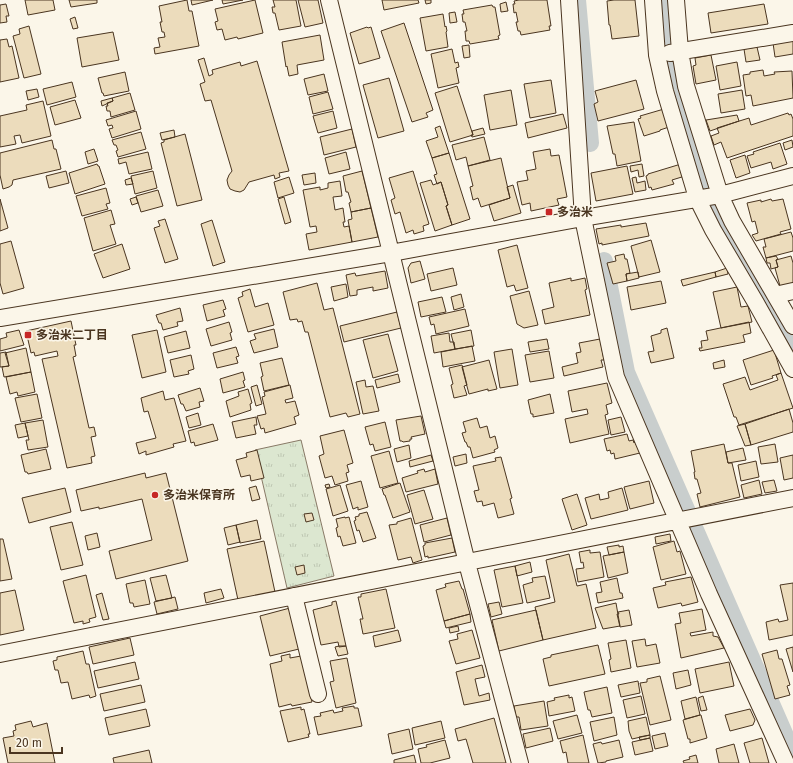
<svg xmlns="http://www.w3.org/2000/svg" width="793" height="763" viewBox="0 0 793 763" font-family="'Fira Sans','Noto Sans JP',sans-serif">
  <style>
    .park { fill: url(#park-tufts); stroke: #887966 }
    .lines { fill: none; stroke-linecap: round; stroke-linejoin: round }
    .canal { stroke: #c9cecd; stroke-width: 18 }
    .building { fill: #ecdcbc; stroke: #4a3520 }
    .minor-casing { stroke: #4a3520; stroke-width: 18 }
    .minor { stroke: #fbf6e9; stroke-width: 16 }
    .poi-dot { fill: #c62828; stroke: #fbf6e9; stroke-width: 1.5 }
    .labels { text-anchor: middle; stroke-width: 3; stroke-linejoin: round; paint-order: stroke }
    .poi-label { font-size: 12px; font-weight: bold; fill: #4a3520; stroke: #fbf6e9; text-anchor: start }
  </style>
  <defs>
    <pattern id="park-tufts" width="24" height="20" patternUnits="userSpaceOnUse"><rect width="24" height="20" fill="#dce7d0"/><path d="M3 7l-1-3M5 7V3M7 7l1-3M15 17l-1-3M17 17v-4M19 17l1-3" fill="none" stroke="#bec7b2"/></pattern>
  </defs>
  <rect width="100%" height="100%" fill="#fbf6e9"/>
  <path class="park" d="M 301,440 L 334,576 L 287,588 L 255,450 Z"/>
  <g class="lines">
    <path class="canal" d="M 577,0 L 590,143
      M 663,0 L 668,47 L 674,85 L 712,210 L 793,349
      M 604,261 L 626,372 L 793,754"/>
  </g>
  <path class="building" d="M 25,0 L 53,0 L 55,10 L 28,15 Z
    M 69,0 L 97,0 L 97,3 L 71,7 Z
    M 187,0 L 189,11 L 192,11 L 199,46 L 155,54 L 154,48 L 160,47 L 158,38 L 165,37 L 164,32 L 162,32 L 160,22 L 162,22 L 159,6 Z
    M 191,0 L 213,0 L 192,5 Z
    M 222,0 L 243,0 L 223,4 Z
    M 255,0 L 263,33 L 238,39 L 237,37 L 225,40 L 222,29 L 217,30 L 215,22 L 218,21 L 215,9 Z
    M 273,0 L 296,0 L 301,26 L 279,30 L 275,13 L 273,13 L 272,7 L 275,7 Z
    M 298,0 L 318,0 L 323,23 L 305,27 Z
    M 382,0 L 418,0 L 419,3 L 384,10 Z
    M 425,0 L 431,0 L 431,3 L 426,4 Z
    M 519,0 L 547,0 L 551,26 L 549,26 L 550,30 L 521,35 L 520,31 L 518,31 L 516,22 L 518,22 L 516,12 L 514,13 L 513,4 L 515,4 L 514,1 Z
    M 614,0 L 635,0 L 639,36 L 612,39 L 610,25 L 609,25 L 607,1 Z
    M 506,2 L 508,11 L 501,12 L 500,4 Z
    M 6,4 L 9,16 L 6,16 L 7,22 L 0,23 L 0,5 Z
    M 764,4 L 768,24 L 711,33 L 708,13 Z
    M 492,5 L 493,7 L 495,7 L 500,35 L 498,36 L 499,39 L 470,44 L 469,41 L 466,41 L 465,31 L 467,31 L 465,22 L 463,22 L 462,14 L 464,14 L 463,10 Z
    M 455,12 L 457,22 L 450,23 L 449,13 Z
    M 443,14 L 445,27 L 446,26 L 447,31 L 446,32 L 448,47 L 426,51 L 420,18 Z
    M 75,17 L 78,28 L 73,29 L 70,19 Z
    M 404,23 L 433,110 L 426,113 L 428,117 L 412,122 L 381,31 Z
    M 29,26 L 41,74 L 24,78 L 13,36 L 20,34 L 19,29 Z
    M 367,27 L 368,28 L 371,27 L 380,58 L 359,64 L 350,33 Z
    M 113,32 L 119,60 L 82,67 L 77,38 Z
    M 320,35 L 324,60 L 297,65 L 298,74 L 289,76 L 287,66 L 286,67 L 282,42 Z
    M 7,39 L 9,47 L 12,46 L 19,78 L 0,82 L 0,40 Z
    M 793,41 L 793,54 L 775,57 L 773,43 Z
    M 469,45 L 470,57 L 464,58 L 462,46 Z
    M 757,47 L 760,60 L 746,62 L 744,49 Z
    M 452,49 L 455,63 L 458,62 L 459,67 L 456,68 L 459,83 L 438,88 L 431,54 Z
    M 711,55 L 716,80 L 696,84 L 693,66 L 696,65 L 695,58 Z
    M 204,58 L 209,76 L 213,74 L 212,70 L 240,62 L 241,66 L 257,61 L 289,171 L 279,173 L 280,177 L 275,179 L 274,175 L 249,182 L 244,190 L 240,192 L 235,191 L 230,189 L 228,185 L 227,180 L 229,175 L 232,171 L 211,100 L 205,101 L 200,84 L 205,82 L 198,60 Z
    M 737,62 L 741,86 L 720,90 L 716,66 Z
    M 763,70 L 764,76 L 775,74 L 774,72 L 792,71 L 793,98 L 753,106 L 751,95 L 746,96 L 743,75 L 750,74 L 750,72 Z
    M 125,72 L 129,91 L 104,96 L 103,93 L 102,93 L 98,78 Z
    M 324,74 L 328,91 L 308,95 L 304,79 Z
    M 389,78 L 404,131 L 378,138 L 363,85 Z
    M 551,80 L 556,113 L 530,118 L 524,84 Z
    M 636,80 L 644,109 L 598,121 L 594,104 L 598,102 L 595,91 Z
    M 72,82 L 76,97 L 47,105 L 43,89 Z
    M 457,86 L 473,135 L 450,142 L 435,93 Z
    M 37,89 L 39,97 L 28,100 L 26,91 Z
    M 511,90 L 517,125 L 490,130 L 484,95 Z
    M 742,90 L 745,109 L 721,113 L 718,94 Z
    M 328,92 L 333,109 L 313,114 L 309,97 Z
    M 130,93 L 135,110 L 111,117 L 110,111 L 107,111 L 106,106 L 108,106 L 107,103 L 113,101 L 112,98 Z
    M 112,98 L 113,101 L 102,106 L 101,101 Z
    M 75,100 L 81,118 L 55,125 L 50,107 Z
    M 43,101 L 51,136 L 22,143 L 20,135 L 14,136 L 16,144 L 0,147 L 0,116 L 27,110 L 26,105 Z
    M 664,109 L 669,127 L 660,130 L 660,131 L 644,136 L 638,119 L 641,118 L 640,116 Z
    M 136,111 L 141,129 L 112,138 L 109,129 L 113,128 L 112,125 L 108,126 L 106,120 Z
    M 333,111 L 337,128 L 318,133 L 313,116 Z
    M 788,113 L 789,115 L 791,114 L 793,119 L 793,136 L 727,158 L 721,142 L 714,145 L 711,136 L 719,133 L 717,128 L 749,118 L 751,125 Z
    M 563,114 L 567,128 L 528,138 L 525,123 Z
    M 737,115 L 739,121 L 710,131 L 706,120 Z
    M 634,122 L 641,161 L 617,166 L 615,154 L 613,154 L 607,126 Z
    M 440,126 L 449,153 L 432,158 L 426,141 L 438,137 L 435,128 Z
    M 483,128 L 485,134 L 472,137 L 471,135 L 473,135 L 472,131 Z
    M 352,129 L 356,147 L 324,155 L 320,137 Z
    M 174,130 L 175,137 L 162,140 L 160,133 Z
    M 141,132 L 146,149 L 118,157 L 116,151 L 118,150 L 116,145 L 114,145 L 112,140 Z
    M 185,134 L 202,200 L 177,206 L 161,143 L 164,142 L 164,140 Z
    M 484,137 L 490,160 L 468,166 L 466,157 L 456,160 L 452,145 Z
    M 52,140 L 54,149 L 56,149 L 61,169 L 13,180 L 12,185 L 9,187 L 3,189 L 0,175 L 0,153 Z
    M 792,140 L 793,147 L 785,150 L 783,143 Z
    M 780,143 L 787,164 L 773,169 L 771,162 L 751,168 L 747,156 L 754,154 L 753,152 Z
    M 94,149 L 98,161 L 88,164 L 85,152 Z
    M 550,149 L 551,156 L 559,155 L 567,197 L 557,199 L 559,205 L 531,211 L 530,203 L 522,205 L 517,182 L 528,180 L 526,171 L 536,169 L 533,152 Z
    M 148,152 L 152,169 L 129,174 L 126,162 L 119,164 L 118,159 Z
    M 346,152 L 350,169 L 329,174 L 325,158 Z
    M 449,153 L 470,219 L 452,225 L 446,206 L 448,205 L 441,182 L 437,184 L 434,175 L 437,174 L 432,158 Z
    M 745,155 L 750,173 L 736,178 L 730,160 Z
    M 501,158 L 510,198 L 481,207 L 478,198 L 473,200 L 470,187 L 473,186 L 468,166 Z
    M 97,164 L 98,166 L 99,166 L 105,184 L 75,194 L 69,173 Z
    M 642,164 L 644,176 L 639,177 L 638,170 L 631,172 L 630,166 Z
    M 681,164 L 685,176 L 672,180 L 674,184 L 652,190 L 651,187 L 649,188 L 646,176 L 648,175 L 648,174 Z
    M 627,166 L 633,194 L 596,201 L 591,173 Z
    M 66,171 L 69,183 L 49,188 L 46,176 Z
    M 153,171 L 157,188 L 135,194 L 131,176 Z
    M 362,171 L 371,208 L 351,212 L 349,203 L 351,202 L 348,192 L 346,192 L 343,176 Z
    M 413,171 L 429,224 L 423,226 L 424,231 L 414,234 L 413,230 L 406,233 L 400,212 L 395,214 L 391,200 L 395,198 L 389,178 Z
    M 315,173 L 316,183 L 304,185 L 302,175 Z
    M 289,177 L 294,193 L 278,198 L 274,182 Z
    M 636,177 L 637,183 L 645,181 L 646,190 L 635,192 L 632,178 Z
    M 131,178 L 133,184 L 126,185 L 125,180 Z
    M 431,180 L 433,185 L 441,182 L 448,205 L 446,206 L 452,225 L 435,231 L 420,183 Z
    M 340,181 L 342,196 L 333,197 L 335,210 L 343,208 L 345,222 L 343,222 L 344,227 L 349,226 L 352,242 L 309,250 L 306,234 L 317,232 L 316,226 L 310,227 L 303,190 L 320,187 L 320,190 L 328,188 L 328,183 Z
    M 513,185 L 521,213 L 494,221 L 489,205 L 510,198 L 507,187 Z
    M 106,188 L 110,203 L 106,204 L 108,209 L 82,216 L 76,196 Z
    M 158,190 L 163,206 L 141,212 L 136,196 Z
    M 136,197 L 138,203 L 132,205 L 130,199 Z
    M 284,197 L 291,222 L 285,224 L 278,199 Z
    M 0,199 L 8,228 L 0,231 Z
    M 771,199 L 772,201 L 783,199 L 791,229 L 780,232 L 781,234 L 756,241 L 752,235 L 758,233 L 755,221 L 752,222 L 747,203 L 761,200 L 761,202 Z
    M 371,208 L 378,237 L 352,242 L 348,220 L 352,219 L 351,212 Z
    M 111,210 L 115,224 L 110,225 L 116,244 L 93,251 L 84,218 Z
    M 165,219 L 178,259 L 165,263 L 154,228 L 160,226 L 158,221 Z
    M 212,220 L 225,262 L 213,266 L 201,224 Z
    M 646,223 L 649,236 L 602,245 L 602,243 L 599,244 L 596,229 L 621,225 L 621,227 Z
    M 791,232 L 793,238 L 793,251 L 766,258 L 763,247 L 766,247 L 764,239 Z
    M 651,240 L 660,272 L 639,277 L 631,246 Z
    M 11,241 L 24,288 L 3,294 L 0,283 L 0,244 Z
    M 122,244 L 130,269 L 103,278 L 94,254 Z
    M 517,245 L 528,288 L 516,291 L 514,285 L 507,287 L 498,250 Z
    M 624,254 L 625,259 L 627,259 L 630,273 L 626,274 L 627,281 L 613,284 L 607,263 L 616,261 L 615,256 Z
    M 776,256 L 778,259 L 776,260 L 778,267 L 771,269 L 770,263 L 767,263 L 766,258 Z
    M 791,256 L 793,263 L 793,283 L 780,286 L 775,268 L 778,267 L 776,260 Z
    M 420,261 L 425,279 L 411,283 L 408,268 L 411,263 Z
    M 453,268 L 457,285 L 431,291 L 427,274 Z
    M 727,268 L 728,274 L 716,277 L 715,272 Z
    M 385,271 L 388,288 L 373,291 L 373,287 L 357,290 L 357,295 L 350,296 L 346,275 L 355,273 L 356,276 Z
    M 638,272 L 639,278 L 627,281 L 626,274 Z
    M 715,272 L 716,277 L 683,286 L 681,280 Z
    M 571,278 L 571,281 L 585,278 L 587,289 L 585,290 L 590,315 L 545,324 L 542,310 L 554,307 L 549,283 Z
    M 661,281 L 666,303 L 631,310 L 627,287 Z
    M 317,283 L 324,310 L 333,308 L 360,414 L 348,417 L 346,413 L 330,417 L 308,332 L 305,332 L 302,321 L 298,322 L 297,319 L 290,320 L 283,292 Z
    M 346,284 L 348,297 L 334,301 L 331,287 Z
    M 737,287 L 741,307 L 748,306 L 752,322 L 721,328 L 713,292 Z
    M 250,289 L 255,307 L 268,303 L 274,325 L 248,332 L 238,298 L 243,296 L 242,292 Z
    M 529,291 L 538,325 L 524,328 L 517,324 L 510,296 Z
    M 461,294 L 464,307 L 454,310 L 451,297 Z
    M 442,297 L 446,312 L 421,317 L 418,302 Z
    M 223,300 L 226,309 L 223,310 L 225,316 L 207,321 L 203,305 Z
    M 180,308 L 183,321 L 177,322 L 178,326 L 163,330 L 161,323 L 159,323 L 156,315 Z
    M 465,309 L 469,326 L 436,334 L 434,324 L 431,325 L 429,317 Z
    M 397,312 L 401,328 L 344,342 L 340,326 Z
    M 71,321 L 76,345 L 74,345 L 76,356 L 73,357 L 89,428 L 94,427 L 96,436 L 91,437 L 95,456 L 91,457 L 92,463 L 67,468 L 42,359 L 58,356 L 57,351 L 35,356 L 34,352 L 31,353 L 26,331 Z
    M 229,322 L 232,332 L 230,333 L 232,340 L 211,346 L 206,329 Z
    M 749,322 L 751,333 L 743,335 L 745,342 L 700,351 L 699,348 L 702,348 L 701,341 L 708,340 L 706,331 Z
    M 667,328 L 674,358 L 651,363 L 648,352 L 654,351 L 651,336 L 661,333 L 661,330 Z
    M 274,329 L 278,347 L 254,353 L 250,341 L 256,339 L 254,334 Z
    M 19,330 L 24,345 L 0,351 L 0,339 L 7,337 L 6,333 Z
    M 157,330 L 166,372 L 142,378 L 132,335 Z
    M 471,330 L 474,346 L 455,349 L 451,334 Z
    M 186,331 L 190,348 L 168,353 L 164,337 Z
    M 449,333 L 450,342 L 454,342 L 455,349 L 434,353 L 431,336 Z
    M 388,334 L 398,371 L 373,378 L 363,340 Z
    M 547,339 L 549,349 L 530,352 L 528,342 Z
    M 600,339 L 604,360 L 601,360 L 603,367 L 564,376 L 562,367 L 578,363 L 576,353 L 581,352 L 579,343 Z
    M 472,346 L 475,361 L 443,367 L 441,352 Z
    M 236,347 L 239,356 L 236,357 L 238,363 L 217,368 L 213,353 Z
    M 26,348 L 31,372 L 4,377 L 2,367 L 9,366 L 5,353 Z
    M 512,349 L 518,385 L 500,388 L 494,352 Z
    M 774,350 L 781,373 L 772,376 L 773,378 L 751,385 L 743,360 Z
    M 549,351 L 554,378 L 530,382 L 525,355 Z
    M 6,352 L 9,366 L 0,367 L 0,353 Z
    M 191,355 L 194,369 L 188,371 L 189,374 L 174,377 L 170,360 Z
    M 282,358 L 289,385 L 264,391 L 261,377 L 263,376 L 260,363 Z
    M 489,360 L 497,389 L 488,391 L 488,389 L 469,394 L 462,367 Z
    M 724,360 L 725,367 L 714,369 L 713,363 Z
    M 462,365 L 467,385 L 464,386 L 467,395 L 454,398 L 451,385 L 453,384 L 449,368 Z
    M 31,372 L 35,392 L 18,396 L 17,392 L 10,394 L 6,377 Z
    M 243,372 L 245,380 L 243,381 L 245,387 L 223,393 L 220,379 Z
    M 781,373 L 793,408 L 739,425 L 736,417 L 734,417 L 723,384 L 745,377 L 750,390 L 778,380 L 776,375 Z
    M 398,374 L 400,382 L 377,388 L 375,380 Z
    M 365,380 L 366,387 L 373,386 L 379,411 L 363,414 L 356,382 Z
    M 607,383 L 612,403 L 606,405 L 608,414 L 605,415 L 609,434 L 570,443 L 565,419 L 588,414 L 587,409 L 572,412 L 568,391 Z
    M 257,385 L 262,404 L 256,406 L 251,387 Z
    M 290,385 L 293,398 L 285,400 L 286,403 L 295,401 L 299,415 L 294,417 L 296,424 L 265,433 L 264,428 L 261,429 L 257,416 L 266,414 L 262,397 L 265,396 L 264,392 Z
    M 200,388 L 204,401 L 199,402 L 200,407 L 186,411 L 183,404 L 181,404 L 178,395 Z
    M 248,389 L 252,403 L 250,404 L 251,410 L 230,417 L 226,401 L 239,396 L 238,392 Z
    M 163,391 L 165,400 L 174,398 L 186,441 L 173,444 L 174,447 L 146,455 L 146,451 L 139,454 L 136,443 L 156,438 L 148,411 L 144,412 L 141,398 Z
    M 37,394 L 42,418 L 21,422 L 15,398 Z
    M 550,394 L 554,413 L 533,417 L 533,414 L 531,414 L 528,400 Z
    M 789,409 L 793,423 L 793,432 L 751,445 L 745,424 Z
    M 198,413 L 201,425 L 189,428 L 186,417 Z
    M 421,416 L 425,434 L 411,437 L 412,439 L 410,439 L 410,441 L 403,442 L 402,441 L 400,441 L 396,420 Z
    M 256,417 L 257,425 L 254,425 L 256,434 L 236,438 L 232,422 Z
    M 621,417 L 625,432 L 611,435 L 608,420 Z
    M 477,418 L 480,428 L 487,426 L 490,438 L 495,436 L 498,448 L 494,450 L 495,452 L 473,458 L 470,447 L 468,447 L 466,442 L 465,442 L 462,433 L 466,432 L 463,422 Z
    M 43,420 L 48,447 L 28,450 L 26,440 L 29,440 L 25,423 Z
    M 385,422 L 391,447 L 375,451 L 373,444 L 370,445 L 365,427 Z
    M 25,423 L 28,436 L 18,438 L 15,425 Z
    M 213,424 L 218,440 L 195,446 L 194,442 L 191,443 L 188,431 Z
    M 745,424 L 751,445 L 745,446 L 737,426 Z
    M 344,430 L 353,463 L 347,465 L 349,472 L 346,473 L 348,481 L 335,485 L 332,476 L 325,478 L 319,456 L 324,454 L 320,436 Z
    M 627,434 L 629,441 L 633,440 L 634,443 L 635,442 L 640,453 L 615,459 L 614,453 L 611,454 L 610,450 L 607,451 L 604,439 Z
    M 724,444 L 728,463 L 732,463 L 740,497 L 700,507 L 697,494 L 701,493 L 697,479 L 695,479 L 694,472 L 695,472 L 691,451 Z
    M 775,444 L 778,462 L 761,464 L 758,447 Z
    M 409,445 L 411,458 L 397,462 L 394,449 Z
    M 743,448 L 746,460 L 728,463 L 726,452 Z
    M 46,449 L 51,469 L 28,474 L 27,472 L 25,472 L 21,455 Z
    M 257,450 L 264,478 L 251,481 L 250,475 L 241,477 L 236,460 L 247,457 L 246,453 Z
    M 389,451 L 398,483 L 380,488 L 371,456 Z
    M 466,454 L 467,463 L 455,466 L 453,457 Z
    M 431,455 L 433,461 L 410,467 L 409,461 Z
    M 793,455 L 793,478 L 784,480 L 780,458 Z
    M 501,457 L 512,498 L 510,499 L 514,514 L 498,518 L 494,503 L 483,506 L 482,501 L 477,502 L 474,491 L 479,490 L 473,466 L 496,461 L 495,458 Z
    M 756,461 L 759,477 L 741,481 L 738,465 Z
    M 424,469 L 425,472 L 435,469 L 438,484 L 406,492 L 402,478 L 418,473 L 417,471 Z
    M 145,473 L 146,478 L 166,473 L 188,561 L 116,579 L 109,551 L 152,540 L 142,499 L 99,509 L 99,507 L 81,511 L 76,490 Z
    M 759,480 L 762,494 L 744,498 L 741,485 Z
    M 774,480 L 777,491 L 765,493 L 762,482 Z
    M 361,481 L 368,507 L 358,510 L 358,507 L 353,509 L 346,485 Z
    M 649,481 L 654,503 L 630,509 L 624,487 Z
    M 400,483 L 410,512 L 393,518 L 385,495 L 384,495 L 382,489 Z
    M 329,484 L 330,487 L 326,488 L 325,485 Z
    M 340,485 L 348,511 L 333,516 L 326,489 Z
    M 256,486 L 260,499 L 252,501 L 249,488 Z
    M 65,488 L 71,512 L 29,523 L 22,498 Z
    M 622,488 L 628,510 L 591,519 L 585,498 L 599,494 L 600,500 L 609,498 L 608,492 Z
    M 424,490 L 433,519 L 415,524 L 407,495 Z
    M 577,494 L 587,525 L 572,530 L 562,499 Z
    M 367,512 L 376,538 L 363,542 L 359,530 L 357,531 L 354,521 L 356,520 L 355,517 L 359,516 L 359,514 Z
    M 312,513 L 314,520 L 306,522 L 304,514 Z
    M 345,517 L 345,518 L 349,517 L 356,543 L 343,546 L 340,536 L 338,537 L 336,528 L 338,527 L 336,519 Z
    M 411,518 L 422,560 L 413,563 L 411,557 L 398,560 L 389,525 L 397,524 L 397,522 Z
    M 447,518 L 451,535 L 424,542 L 420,525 Z
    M 257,520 L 261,539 L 240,543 L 236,525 Z
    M 72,522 L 83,565 L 61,570 L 50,527 Z
    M 236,525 L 240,542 L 228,545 L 224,528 Z
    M 97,533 L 100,547 L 88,550 L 85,536 Z
    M 670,534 L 671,541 L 656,544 L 655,537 Z
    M 452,538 L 455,552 L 428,558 L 428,556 L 425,557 L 423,546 L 425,545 L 425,543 Z
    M 0,539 L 3,539 L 12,579 L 0,581 Z
    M 264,541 L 275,592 L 238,600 L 227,549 Z
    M 674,541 L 677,552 L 680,551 L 686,574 L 661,580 L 653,547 Z
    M 619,545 L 619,547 L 623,546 L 624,552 L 609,555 L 607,547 Z
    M 590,550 L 590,553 L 600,552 L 604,577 L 578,582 L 576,569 L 584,568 L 583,562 L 581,563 L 579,552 Z
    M 624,552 L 628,573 L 608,578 L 603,556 Z
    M 569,554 L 577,586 L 586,584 L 596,628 L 543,640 L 535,607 L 555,602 L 546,560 Z
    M 530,562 L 532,572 L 517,576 L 515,566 Z
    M 304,565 L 305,573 L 297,575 L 295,567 Z
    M 515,566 L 523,603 L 502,607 L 494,570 Z
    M 86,575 L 96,617 L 89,619 L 90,622 L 83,624 L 83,621 L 74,623 L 63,581 Z
    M 166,575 L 172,598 L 156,601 L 150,578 Z
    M 545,576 L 550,598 L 527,603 L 523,585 L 533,582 L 532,578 Z
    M 691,577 L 698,602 L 682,606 L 681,603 L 658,608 L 653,588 L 666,585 L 665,582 Z
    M 617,578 L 620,593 L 622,593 L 623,598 L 598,603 L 596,593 L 602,592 L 600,582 Z
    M 145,580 L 150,604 L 134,607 L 133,603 L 130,603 L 126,584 Z
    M 459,581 L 462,589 L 463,589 L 470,614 L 444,621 L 436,590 L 446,587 L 445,584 Z
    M 793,583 L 793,635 L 769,640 L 766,622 L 778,619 L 779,622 L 788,620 L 780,585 Z
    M 221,589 L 224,598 L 206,603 L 204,593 Z
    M 386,589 L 395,628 L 363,634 L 360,619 L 363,619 L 358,597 L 361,597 L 361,594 Z
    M 15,590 L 24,630 L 0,635 L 0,593 Z
    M 102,593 L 109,619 L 103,620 L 96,595 Z
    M 175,597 L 178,609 L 157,614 L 154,602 Z
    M 336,601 L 346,646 L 339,647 L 338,642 L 321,645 L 313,610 L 332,605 L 332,602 Z
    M 499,602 L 502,614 L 491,617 L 488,604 Z
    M 616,603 L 620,626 L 603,629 L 595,608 Z
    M 290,608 L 299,649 L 270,656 L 260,616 Z
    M 702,609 L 706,630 L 690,633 L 691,636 L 713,632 L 713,636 L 718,637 L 724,648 L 681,658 L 675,624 L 681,623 L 679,613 Z
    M 536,610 L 543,640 L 499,651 L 492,620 Z
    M 629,610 L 632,625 L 620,627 L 617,614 L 619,614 L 618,612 Z
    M 470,614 L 471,622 L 446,628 L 444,621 Z
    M 458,626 L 459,631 L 450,633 L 449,628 Z
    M 398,630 L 401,641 L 375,647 L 373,636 Z
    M 472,630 L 480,658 L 456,664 L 449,641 L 458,639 L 457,634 Z
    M 130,638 L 134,655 L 93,664 L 89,647 Z
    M 645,639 L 646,646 L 656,644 L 660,663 L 637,667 L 632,641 Z
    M 626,640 L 631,668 L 611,672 L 609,660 L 611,659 L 608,643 Z
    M 598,645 L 605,674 L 549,686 L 543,659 L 551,657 L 551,655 Z
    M 339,646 L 346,646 L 348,654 L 338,656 L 335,647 Z
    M 793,647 L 793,672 L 786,649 Z
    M 777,650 L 779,659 L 782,659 L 790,685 L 787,686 L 790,695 L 775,699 L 762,654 Z
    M 83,651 L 86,664 L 89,664 L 96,696 L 90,698 L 89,695 L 72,699 L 68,682 L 61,683 L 58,670 L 55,670 L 53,661 L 57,660 L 57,657 Z
    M 290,654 L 290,658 L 301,656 L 312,702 L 292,706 L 291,704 L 279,707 L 270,664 L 282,661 L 281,656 Z
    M 347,658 L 356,703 L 336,708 L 330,682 L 334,681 L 330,661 Z
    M 135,662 L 139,679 L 98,688 L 94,671 Z
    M 729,662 L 734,686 L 700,693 L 695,669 Z
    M 482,665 L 485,677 L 475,679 L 479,696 L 489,693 L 490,700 L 464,705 L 456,672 Z
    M 688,670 L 691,685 L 676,689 L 673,673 Z
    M 660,676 L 671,720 L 650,725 L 640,683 L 647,682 L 647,679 Z
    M 638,681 L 640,693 L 621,697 L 618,685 Z
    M 141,685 L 145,702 L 104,711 L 100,694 Z
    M 607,687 L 612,713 L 592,717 L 590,710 L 588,710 L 584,692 Z
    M 569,695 L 569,698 L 572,697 L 575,711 L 549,716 L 547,702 L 555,700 L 554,698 Z
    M 641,696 L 645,714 L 627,718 L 623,700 Z
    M 703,696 L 707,710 L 701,711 L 698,698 Z
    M 696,697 L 700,715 L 685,719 L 681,701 Z
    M 544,701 L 548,726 L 521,730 L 519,717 L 516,717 L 514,706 Z
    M 354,706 L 354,708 L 358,708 L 362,726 L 318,735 L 314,717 L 321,716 L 320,713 L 333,710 L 334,713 L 343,711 L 342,708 Z
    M 301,707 L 301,710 L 304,709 L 310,734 L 308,734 L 309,737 L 288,742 L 280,711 Z
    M 146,709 L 150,726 L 109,735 L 105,718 Z
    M 750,709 L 755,720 L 753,725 L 730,731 L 725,715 Z
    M 577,715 L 582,733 L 558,739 L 553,721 Z
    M 700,715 L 701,715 L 707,738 L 690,743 L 690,739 L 688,739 L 683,720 Z
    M 614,717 L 617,735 L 594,741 L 590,722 Z
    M 646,717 L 650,735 L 632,739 L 629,731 L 628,721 Z
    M 494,718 L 506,763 L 473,763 L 466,739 L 458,741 L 455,729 Z
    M 31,721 L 33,727 L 47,723 L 55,763 L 8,763 L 3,738 L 14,736 L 13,731 L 16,730 L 15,725 Z
    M 441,721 L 445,738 L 415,745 L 412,728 Z
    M 550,728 L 553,741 L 526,748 L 523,734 Z
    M 409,729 L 413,749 L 392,754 L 388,734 Z
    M 665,733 L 668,746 L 655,749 L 652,736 Z
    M 583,735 L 589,763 L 568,763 L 566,752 L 563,753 L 560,741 Z
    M 650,735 L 650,738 L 640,740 L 639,737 Z
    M 650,738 L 653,751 L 635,755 L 632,742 Z
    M 762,738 L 769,763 L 750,763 L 744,743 Z
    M 445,740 L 450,758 L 430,763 L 421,763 L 418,749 L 427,747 L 426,745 Z
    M 619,740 L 623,757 L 606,761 L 606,762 L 598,763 L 593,744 L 601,742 L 602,744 Z
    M 734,744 L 739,763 L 719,763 L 716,749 Z
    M 149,750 L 152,763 L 114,763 L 113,758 Z
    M 414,755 L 416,763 L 394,763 L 394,760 Z
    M 696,755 L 698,763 L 684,763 L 683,761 L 690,759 L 689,757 Z"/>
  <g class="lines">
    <defs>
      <path id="minor" d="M 329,0 L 467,563 L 520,763
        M 569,0 L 583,218 L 616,377 L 709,594 L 786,763
        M 653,0 L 657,55 L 665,91 L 697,198 L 713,230 L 756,303 L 793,369
        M 676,0 L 680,51 L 686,86 L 720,195 L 732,221 L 793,326
        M 670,53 L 793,33
        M 775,295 L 793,291
        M 0,318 L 391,253 L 583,218 L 720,195 L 793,176
        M 294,596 L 318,694
        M 0,654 L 793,498"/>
    </defs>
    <use href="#minor" class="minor-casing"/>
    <use href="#minor" class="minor"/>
  </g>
  <g class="poi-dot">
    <rect x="545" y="208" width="8" height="8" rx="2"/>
    <rect x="24" y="331" width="8" height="8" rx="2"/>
    <circle cx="155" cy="495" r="4"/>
  </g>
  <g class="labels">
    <g class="poi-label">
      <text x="557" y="216">多治米</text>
      <text x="36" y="339">多治米二丁目</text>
      <text x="163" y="499">多治米保育所</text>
    </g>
  </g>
  <path d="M10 747v6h52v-6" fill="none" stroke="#4a3520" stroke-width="2"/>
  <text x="16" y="747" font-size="12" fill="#4a3520" stroke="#fbf6e9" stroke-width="3" paint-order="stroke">20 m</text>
</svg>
